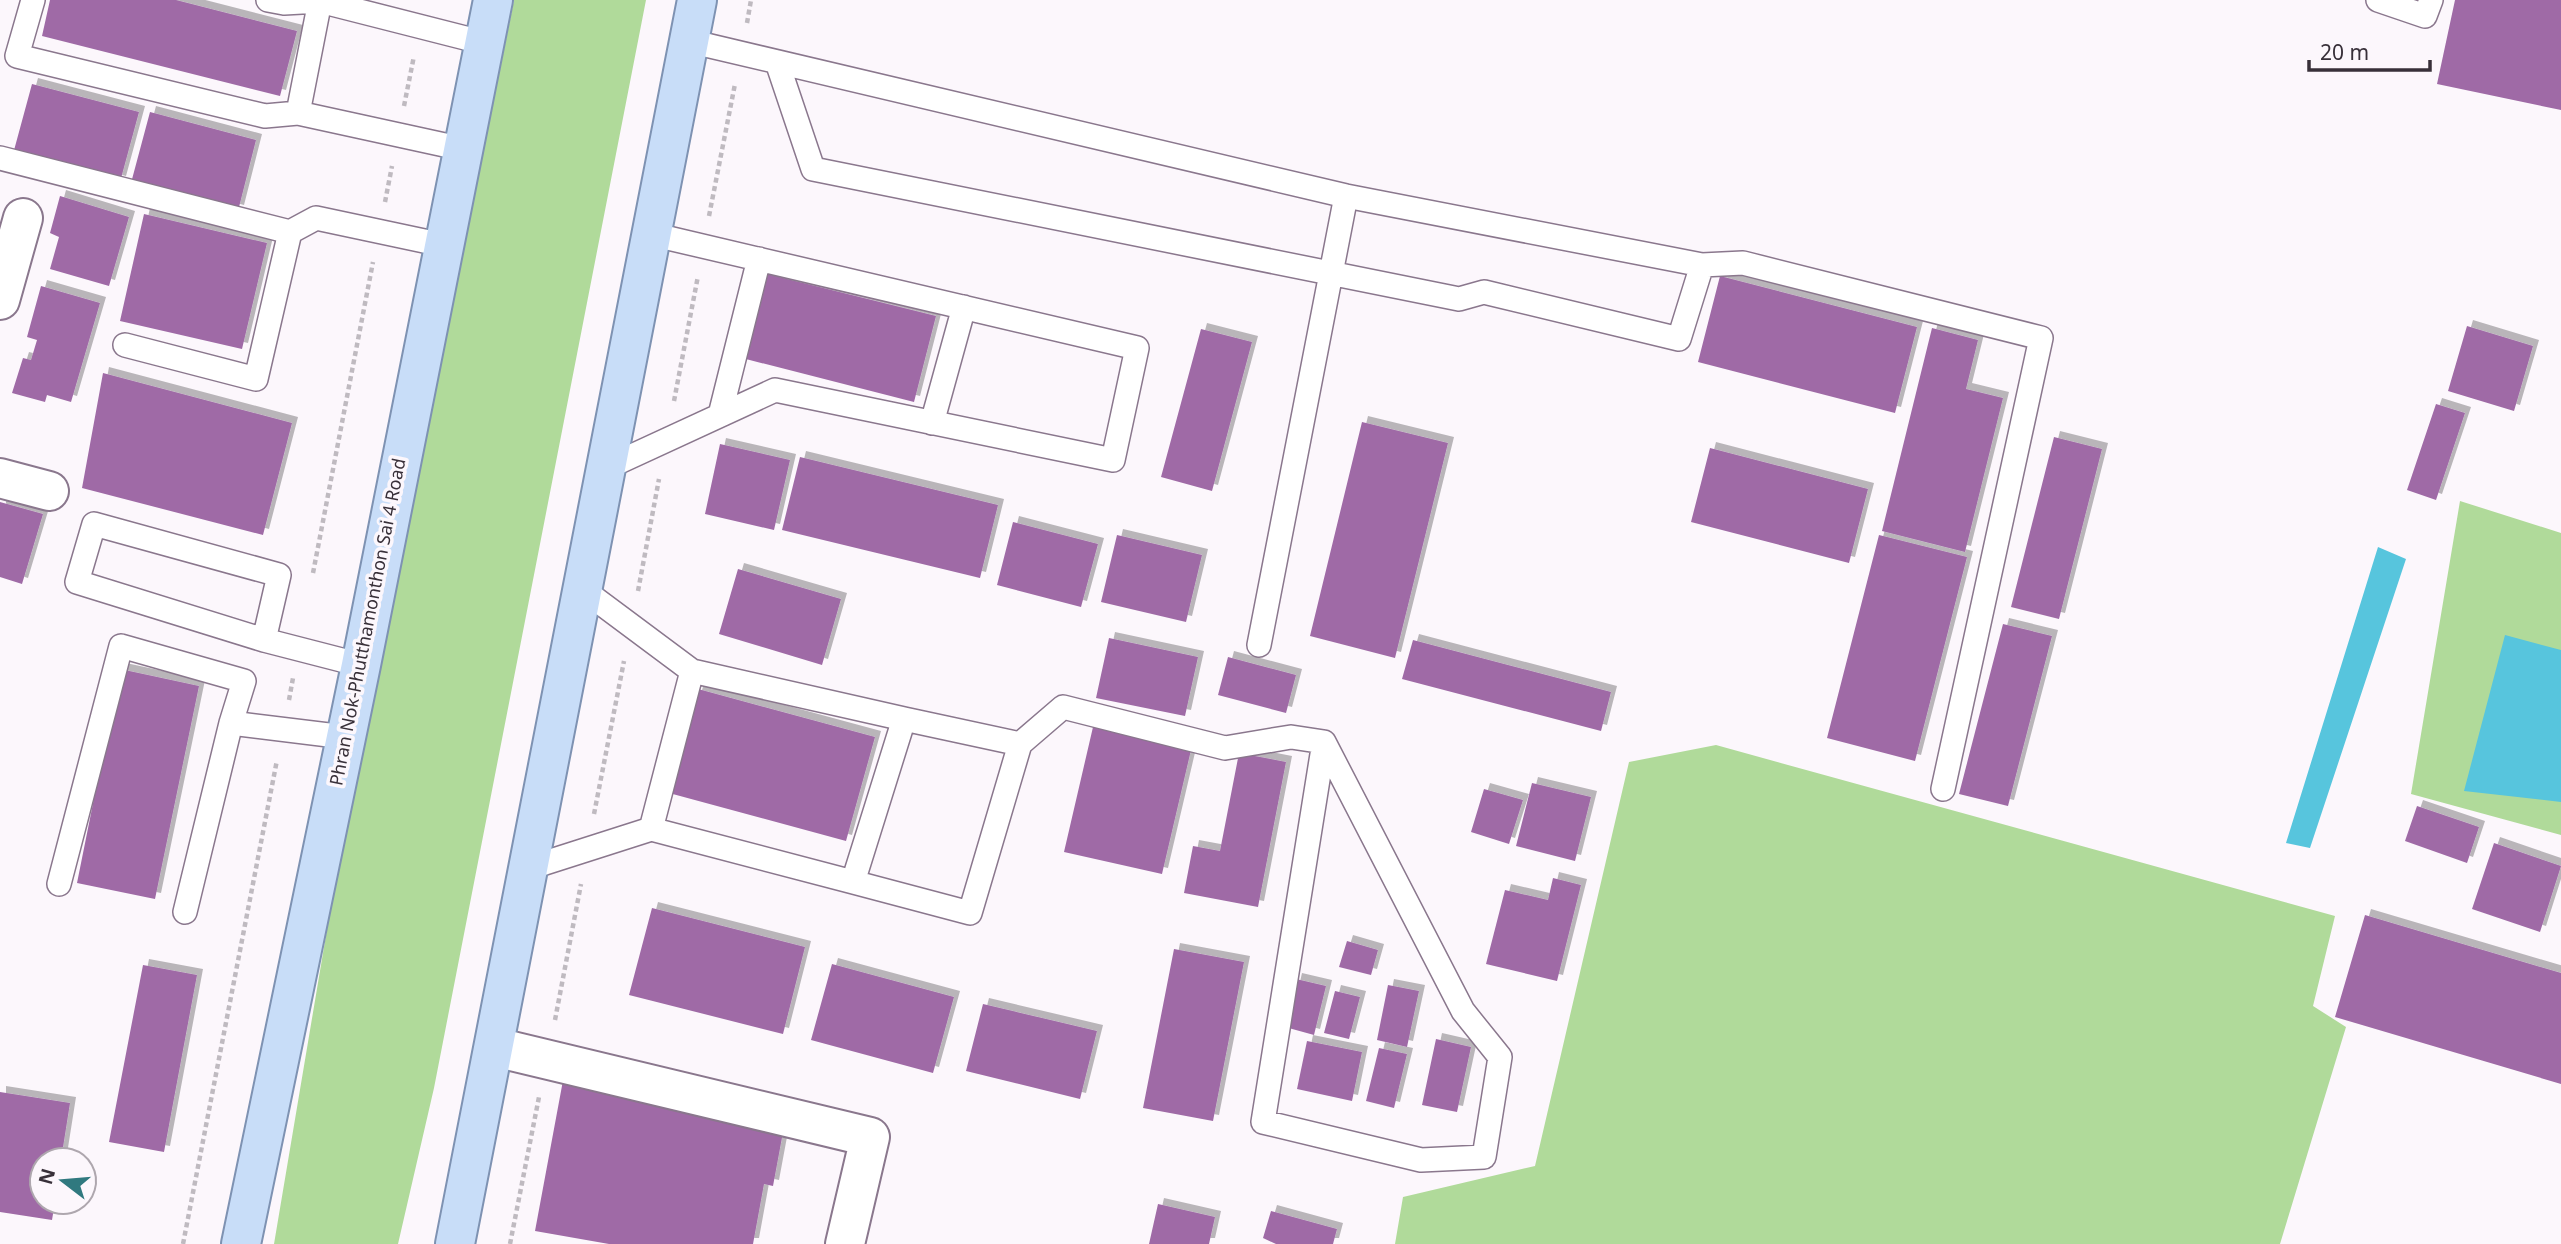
<svg xmlns="http://www.w3.org/2000/svg" width="2561" height="1244" viewBox="0 0 2561 1244" font-family="'Noto Sans',sans-serif">
  <style>
    .green { fill: #b0da9a }
    .water { fill: #57c5dd }
    .building { fill: #9f6ba6; filter: url(#shadow) }
    .lines { fill: none; stroke-linecap: round; stroke-linejoin: round }
    .service-casing { stroke: #8a778d; stroke-width: 26 }
    .minor-casing { stroke: #8a778d; stroke-width: 42 }
    .primary-casing { stroke: #7e92b2; stroke-width: 42 }
    .path { stroke: #bfbac0; stroke-width: 4.5; stroke-dasharray: 5 3.5; stroke-linecap: butt }
    .service { stroke: #fff; stroke-width: 23 }
    .minor { stroke: #fff; stroke-width: 38 }
    .primary { stroke: #c8ddf8; stroke-width: 38 }
    .labels { text-anchor: middle; stroke-width: 7; stroke-linejoin: round; paint-order: stroke }
    .street-label { font-size: 18px; fill: #383039; stroke: #fcf7fc }
  </style>
  <defs>
    <filter id="shadow"><feDropShadow dx="6" dy="-6" stdDeviation="0" flood-color="#0004"/></filter>
  </defs>
  <rect width="100%" height="100%" fill="#fcf7fc"/>
  <path class="green" d="M 514,0 L 646,0 L 434,1088 L 398,1244 L 274,1244 L 338,864 Z
    M 2460,501 L 2561,533 L 2561,835 L 2411,794 Z
    M 1716,745 L 2335,916 L 2313,1006 L 2346,1027 L 2280,1244 L 1395,1244 L 1403,1197 L 1535,1166 L 1629,762 Z"/>
  <path class="water" d="M 2378,547 L 2406,559 L 2310,848 L 2286,843 Z
    M 2505,635 L 2561,650 L 2561,802 L 2464,791 Z"/>
  <path class="building" d="M 50,0 L 176,0 L 297,31 L 280,96 L 42,36 Z
    M 2455,0 L 2561,0 L 2561,110 L 2437,84 Z
    M 32,84 L 139,112 L 120,182 L 13,154 Z
    M 150,112 L 256,140 L 238,211 L 131,183 Z
    M 60,196 L 129,217 L 109,286 L 50,269 L 59,237 L 50,233 Z
    M 144,214 L 267,243 L 242,349 L 120,321 Z
    M 763,273 L 936,316 L 914,402 L 742,358 Z
    M 1720,276 L 1917,327 L 1895,413 L 1698,362 Z
    M 41,286 L 100,303 L 71,402 L 47,395 L 45,402 L 12,393 L 23,358 L 31,360 L 37,340 L 27,337 Z
    M 2467,326 L 2533,346 L 2514,411 L 2448,391 Z
    M 1932,328 L 1978,340 L 1966,389 L 2003,398 L 1965,552 L 1882,531 Z
    M 1201,329 L 1252,342 L 1212,491 L 1161,477 Z
    M 103,373 L 292,423 L 263,535 L 82,488 Z
    M 2436,404 L 2465,413 L 2436,500 L 2407,490 Z
    M 1362,422 L 1448,443 L 1395,658 L 1310,636 Z
    M 2054,437 L 2102,449 L 2059,619 L 2011,607 Z
    M 720,444 L 790,460 L 774,530 L 705,514 Z
    M 1710,448 L 1868,489 L 1849,563 L 1691,522 Z
    M 800,457 L 998,505 L 980,578 L 782,530 Z
    M 0,502 L 43,514 L 22,584 L 0,577 Z
    M 1013,522 L 1098,544 L 1081,607 L 997,585 Z
    M 1117,535 L 1202,555 L 1186,622 L 1101,602 Z
    M 1879,535 L 1967,557 L 1915,761 L 1827,738 Z
    M 738,569 L 841,599 L 822,665 L 719,634 Z
    M 2003,624 L 2052,636 L 2008,806 L 1959,794 Z
    M 1109,638 L 1198,657 L 1185,716 L 1096,698 Z
    M 1413,640 L 1611,692 L 1601,731 L 1402,679 Z
    M 1228,657 L 1296,675 L 1286,713 L 1218,695 Z
    M 120,669 L 199,686 L 155,899 L 77,883 Z
    M 698,689 L 875,737 L 846,841 L 669,793 Z
    M 1093,727 L 1191,750 L 1162,874 L 1064,852 Z
    M 1239,753 L 1286,762 L 1258,907 L 1184,893 L 1193,846 L 1220,851 Z
    M 1532,783 L 1591,797 L 1575,861 L 1516,846 Z
    M 1484,789 L 1523,800 L 1509,844 L 1471,832 Z
    M 2417,806 L 2479,827 L 2467,863 L 2405,841 Z
    M 2494,843 L 2561,866 L 2540,932 L 2472,909 Z
    M 1553,878 L 1581,885 L 1557,981 L 1486,964 L 1505,890 L 1548,900 Z
    M 652,908 L 805,947 L 783,1034 L 629,995 Z
    M 2365,915 L 2561,973 L 2561,1084 L 2335,1017 Z
    M 1347,941 L 1378,950 L 1371,975 L 1339,967 Z
    M 1174,949 L 1244,962 L 1213,1121 L 1143,1108 Z
    M 832,964 L 954,997 L 933,1073 L 811,1040 Z
    M 143,965 L 197,975 L 164,1152 L 109,1142 Z
    M 1296,979 L 1326,986 L 1314,1035 L 1285,1027 Z
    M 1388,985 L 1419,991 L 1407,1047 L 1377,1040 Z
    M 1335,991 L 1360,997 L 1349,1039 L 1324,1033 Z
    M 983,1004 L 1097,1031 L 1080,1099 L 966,1071 Z
    M 1436,1039 L 1471,1047 L 1457,1112 L 1422,1105 Z
    M 1307,1041 L 1362,1052 L 1352,1101 L 1297,1089 Z
    M 1379,1048 L 1407,1054 L 1394,1108 L 1366,1101 Z
    M 564,1075 L 786,1116 L 773,1186 L 764,1184 L 753,1244 L 609,1244 L 535,1231 Z
    M 0,1092 L 70,1103 L 61,1160 L 42,1160 L 42,1202 L 55,1202 L 52,1220 L 0,1212 Z
    M 1158,1204 L 1215,1217 L 1209,1244 L 1149,1244 Z
    M 1271,1211 L 1337,1229 L 1333,1244 L 1276,1244 L 1263,1238 Z"/>
  <g class="lines">
    <defs>
      <path id="service" d="M 33,0 L 17,56 L 265,116 L 298,113 L 463,149
        M 268,0 L 284,3 L 320,1 L 485,43
        M 2378,0 L 2425,16 L 2431,0
        M 689,41 L 1346,196 L 1702,265 L 1743,263 L 2041,338 L 1943,789
        M 777,62 L 813,169 L 1459,299 L 1484,292 L 1679,339 L 1702,265
        M 298,113 L 320,1
        M 0,158 L 290,232 L 316,218 L 443,245
        M 125,345 L 256,379 L 290,232
        M 720,415 L 759,259
        M 932,423 L 964,307
        M 606,468 L 775,390 L 1113,460 L 1137,348 L 651,234
        M 264,640 L 279,575 L 94,524 L 77,582 L 264,640 L 361,665
        M 1259,645 L 1346,196
        M 231,723 L 345,737
        M 1324,742 L 1463,1011 L 1500,1057 L 1484,1157 L 1421,1160 L 1263,1122 Z
        M 1020,744 L 1063,707 L 1225,748 L 1291,737 L 1324,742
        M 651,829 L 853,882 L 904,719 L 692,671
        M 529,868 L 651,829 L 692,671 L 582,589
        M 853,882 L 970,913 L 1020,744 L 904,719
        M 59,884 L 121,646 L 244,681 L 231,723 L 185,912"/>
      <path id="minor" d="M 0,300 L 23,218
        M 0,478 L 49,491
        M 495,1047 L 870,1137 L 845,1244"/>
      <path id="primary" d="M 241,1244 L 361,665 L 493,0
        M 455,1244 L 697,0"/>
    </defs>
    <use href="#service" class="service-casing"/>
    <use href="#minor" class="minor-casing"/>
    <use href="#primary" class="primary-casing"/>
    <path class="path" d="M 747,23 L 751,0
      M 404,106 L 414,56
      M 385,202 L 392,166
      M 709,216 L 735,84
      M 674,401 L 698,276
      M 313,573 L 373,262
      M 638,591 L 659,479
      M 289,700 L 293,678
      M 594,814 L 624,661
      M 555,1020 L 581,884
      M 183,1244 L 277,760
      M 510,1244 L 539,1097"/>
    <use href="#service" class="service"/>
    <use href="#minor" class="minor"/>
    <use href="#primary" class="primary"/>
  </g>
  <g class="labels">
    <g class="street-label">
      <text transform="translate(368 622) rotate(-79)" y="6">Phran Nok-Phutthamonthon Sai 4 Road</text>
    </g>
  </g>
  <g transform="translate(63 1181) rotate(286)"><circle r="33" fill="#fcf7fc" stroke="#aea7ae" stroke-width="2"/>
  <path d="M0-5L12 26L0 18L-12 26Z" fill="#30797f"/>
  <text y="-10" font-size="19" font-weight="bold" text-anchor="middle" fill="#383039">N</text>
  </g>
  <path d="M2309 60v10h121v-10" fill="none" stroke="#383039" stroke-width="3.5"/>
  <text x="2320" y="60" font-size="21" fill="#383039" stroke="#fcf7fc" stroke-width="5" paint-order="stroke">20 m</text>
</svg>
